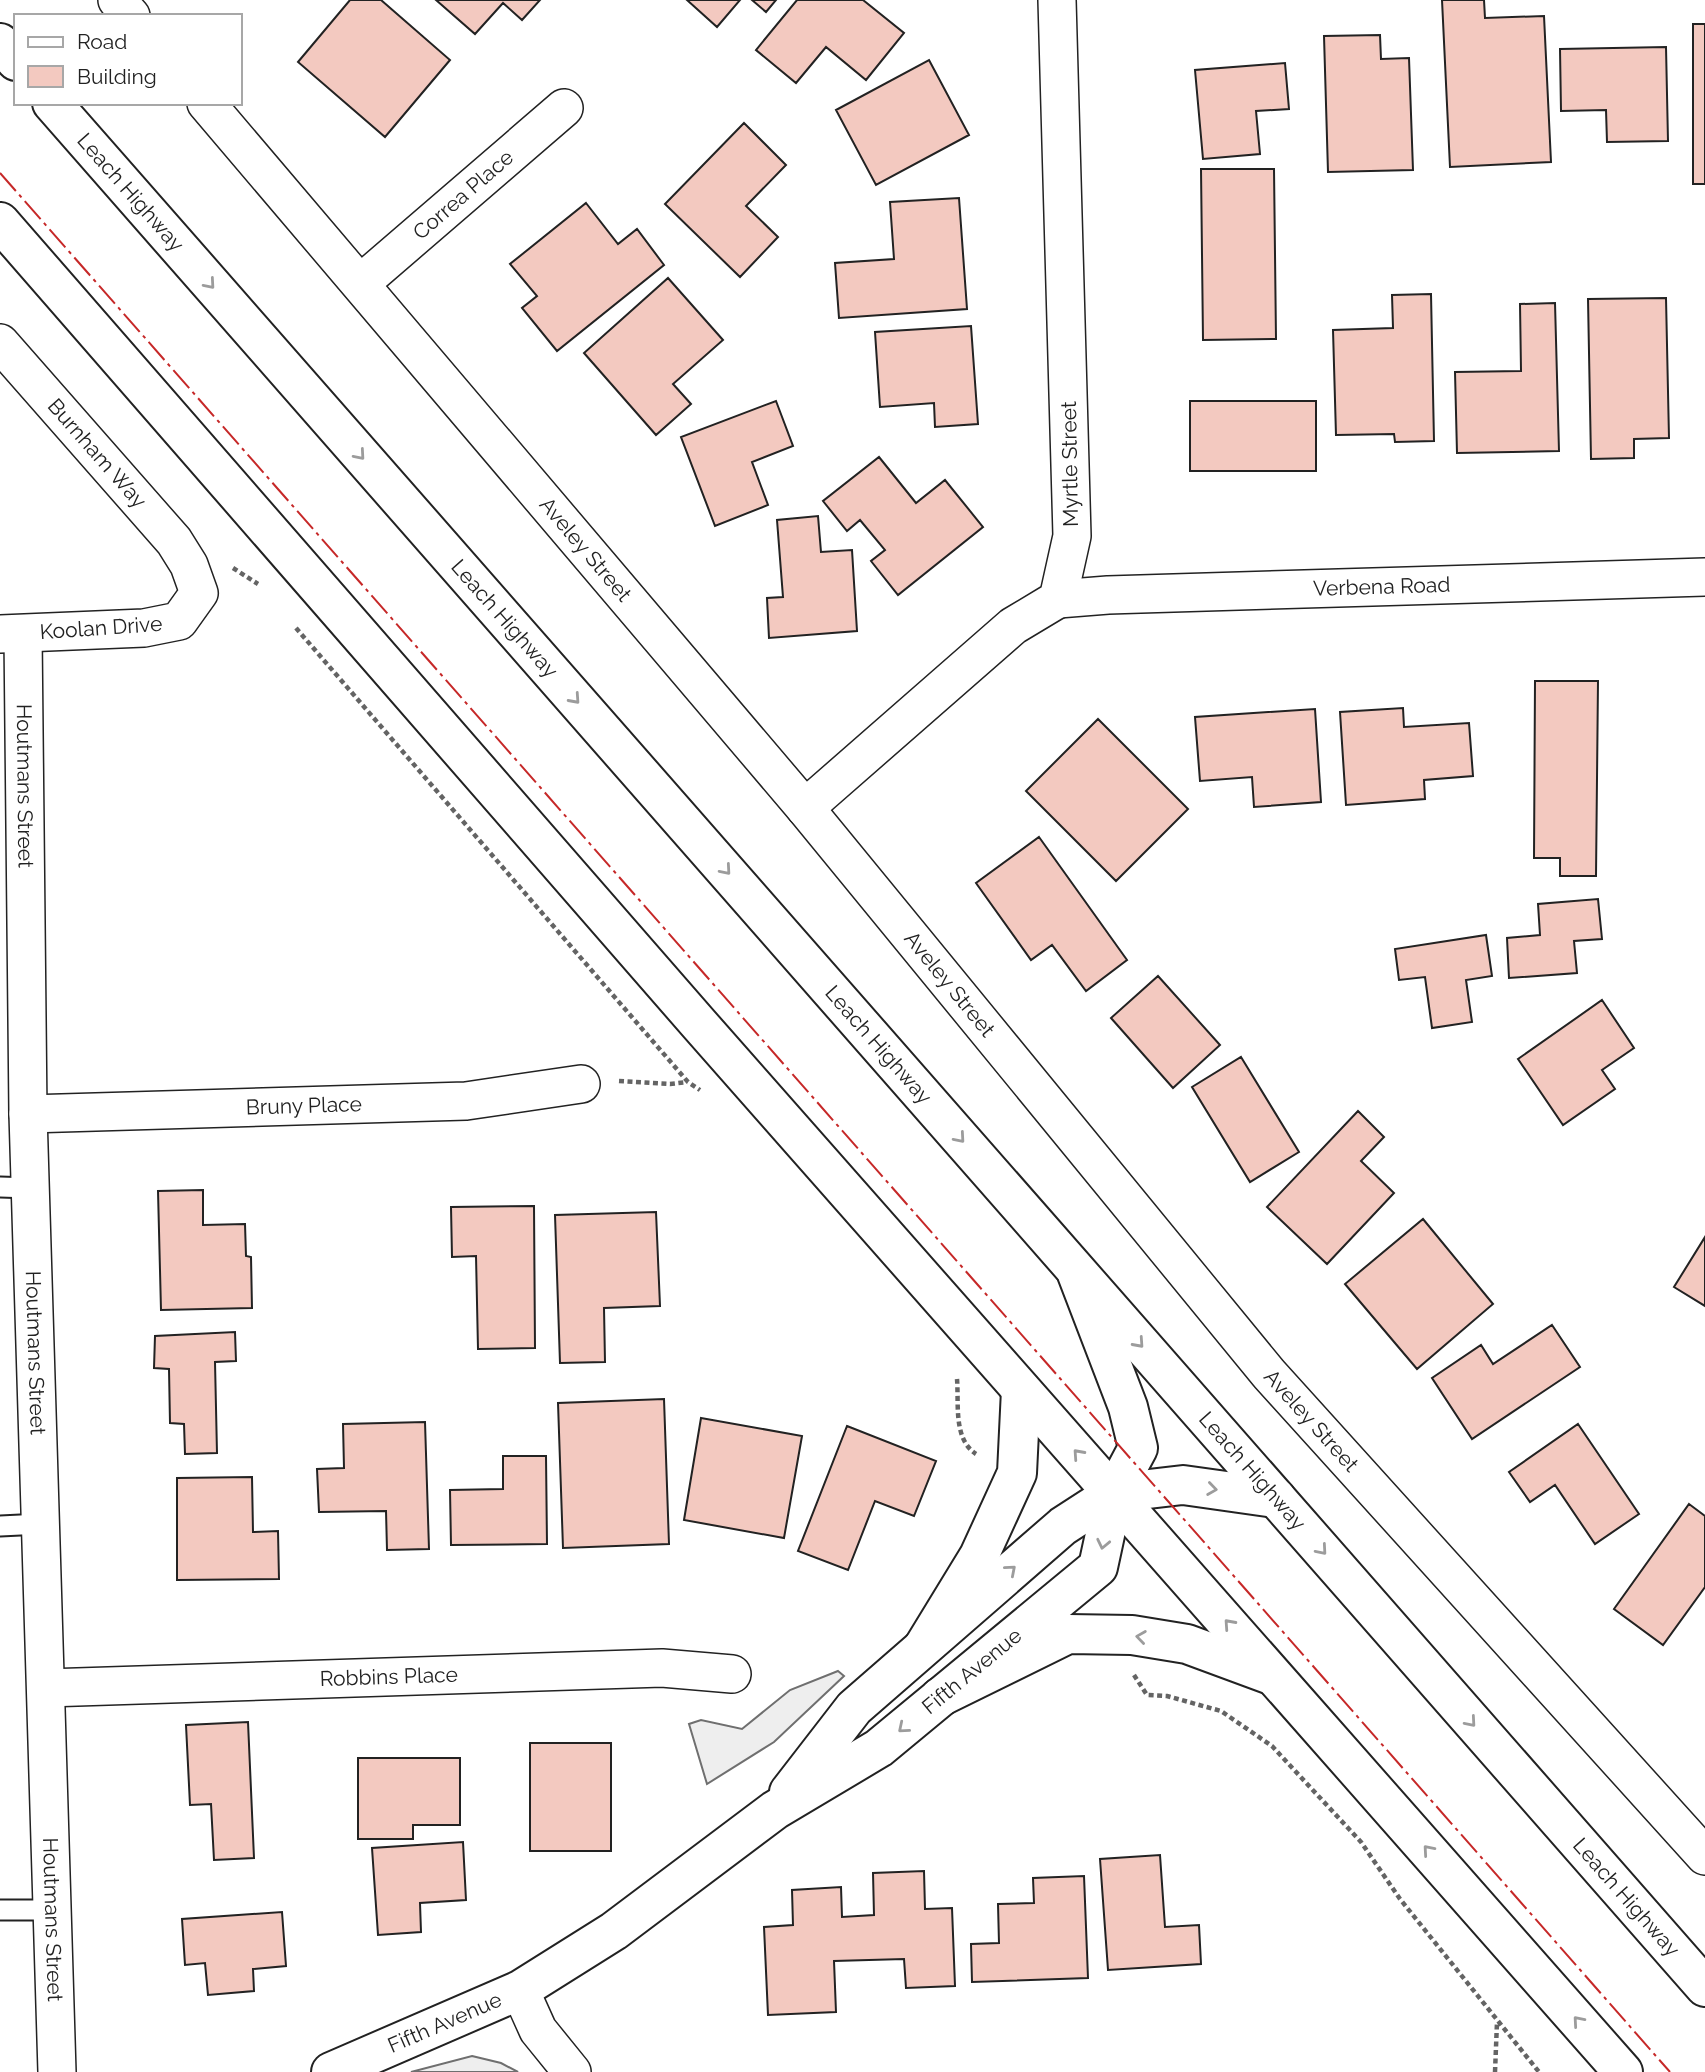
<svg xmlns="http://www.w3.org/2000/svg" width="1705" height="2072" viewBox="0 0 1705 2072" font-family="Raleway,sans-serif">
  <style>
    .green { fill: #eee; stroke: #6f6f6f; stroke-width: 2 }
    .building { fill: #f3c9c0; stroke: #222; stroke-width: 2 }
    .lines { fill: none; stroke-linecap: round; stroke-linejoin: round }
    .lane-casing { stroke: #222; stroke-width: 23 }
    .street-casing { stroke: #222; stroke-width: 40 }
    .secondary-casing { stroke: #222; stroke-width: 42 }
    .highway-casing { stroke: #222; stroke-width: 42 }
    .path { stroke: #646464; stroke-width: 4.5; stroke-dasharray: 5 3.5; stroke-linecap: butt }
    .lane { stroke: #fff; stroke-width: 19 }
    .street { stroke: #fff; stroke-width: 37 }
    .secondary { stroke: #fff; stroke-width: 38 }
    .highway { stroke: #fff; stroke-width: 38 }
    .power { stroke: #c62828; stroke-width: 2; stroke-dasharray: 24 5 3.5 5; stroke-linecap: butt }
    .oneway { stroke: #9c9c9c }
    .labels { text-anchor: middle; stroke-width: 5; stroke-linejoin: round; paint-order: stroke }
    .street-label { font-size: 21px; fill: #222; stroke: #fff }
  </style>
  <rect width="100%" height="100%" fill="#fff"/>
  <path class="green" d="M 838,1671 L 844,1676 L 774,1742 L 707,1784 L 689,1724 L 701,1720 L 742,1729 L 790,1690 Z
    M 472,2056 L 501,2063 L 518,2072 L 411,2072 Z"/>
  <path class="building" d="M 350,0 L 381,0 L 450,60 L 385,137 L 298,62 Z
    M 436,0 L 540,0 L 522,20 L 503,3 L 475,34 Z
    M 687,0 L 740,0 L 717,27 Z
    M 752,0 L 776,0 L 766,12 Z
    M 797,0 L 863,0 L 904,33 L 866,80 L 826,47 L 796,83 L 756,50 Z
    M 1442,0 L 1484,0 L 1485,18 L 1544,16 L 1551,162 L 1450,167 Z
    M 1693,24 L 1705,24 L 1705,184 L 1693,184 Z
    M 1380,35 L 1381,59 L 1409,58 L 1413,170 L 1328,172 L 1324,36 Z
    M 1666,47 L 1668,141 L 1607,142 L 1606,110 L 1561,111 L 1560,49 Z
    M 929,60 L 969,135 L 876,185 L 836,110 Z
    M 1285,63 L 1289,109 L 1256,111 L 1260,154 L 1203,159 L 1195,70 Z
    M 744,123 L 786,165 L 746,206 L 778,237 L 740,277 L 665,204 Z
    M 1201,169 L 1274,169 L 1276,339 L 1203,340 Z
    M 959,198 L 967,309 L 839,318 L 835,263 L 894,259 L 890,202 Z
    M 586,203 L 618,244 L 637,229 L 664,265 L 557,351 L 522,308 L 537,296 L 510,264 Z
    M 668,278 L 723,340 L 673,384 L 691,404 L 656,435 L 584,353 Z
    M 1431,294 L 1434,441 L 1395,442 L 1394,434 L 1336,435 L 1333,330 L 1393,328 L 1392,295 Z
    M 1666,298 L 1669,438 L 1634,439 L 1634,458 L 1591,459 L 1588,299 Z
    M 1555,303 L 1559,451 L 1457,453 L 1455,372 L 1521,371 L 1520,304 Z
    M 971,326 L 978,424 L 935,427 L 934,403 L 880,407 L 875,332 Z
    M 776,401 L 793,446 L 752,462 L 768,505 L 715,526 L 681,437 Z
    M 1190,401 L 1316,401 L 1316,471 L 1190,471 Z
    M 879,457 L 916,503 L 945,480 L 983,527 L 898,595 L 871,561 L 885,550 L 860,520 L 847,531 L 823,501 Z
    M 818,516 L 821,552 L 852,550 L 857,631 L 769,638 L 767,598 L 783,597 L 777,520 Z
    M 1535,681 L 1598,681 L 1596,876 L 1560,876 L 1560,858 L 1534,858 Z
    M 1403,708 L 1404,727 L 1469,723 L 1473,776 L 1424,780 L 1425,799 L 1346,805 L 1340,712 Z
    M 1315,709 L 1321,802 L 1254,807 L 1252,777 L 1200,781 L 1195,717 Z
    M 1098,719 L 1188,809 L 1116,881 L 1026,791 Z
    M 1039,837 L 1127,960 L 1086,991 L 1052,945 L 1031,960 L 976,883 Z
    M 1598,899 L 1602,939 L 1574,941 L 1577,973 L 1509,978 L 1507,938 L 1540,935 L 1538,904 Z
    M 1486,935 L 1492,976 L 1466,980 L 1472,1022 L 1432,1028 L 1425,977 L 1399,980 L 1395,949 Z
    M 1158,976 L 1220,1045 L 1173,1088 L 1111,1018 Z
    M 1602,1000 L 1634,1048 L 1602,1070 L 1615,1089 L 1563,1125 L 1518,1059 Z
    M 1241,1057 L 1299,1152 L 1250,1182 L 1192,1087 Z
    M 1358,1111 L 1384,1137 L 1361,1161 L 1394,1193 L 1327,1264 L 1267,1207 Z
    M 203,1190 L 203,1225 L 245,1224 L 246,1256 L 251,1257 L 252,1308 L 161,1310 L 158,1191 Z
    M 534,1206 L 535,1348 L 478,1349 L 476,1256 L 452,1257 L 451,1207 Z
    M 656,1212 L 660,1306 L 604,1308 L 605,1362 L 560,1363 L 555,1215 Z
    M 1423,1219 L 1493,1304 L 1417,1369 L 1345,1284 Z
    M 1705,1237 L 1705,1306 L 1674,1287 Z
    M 1552,1325 L 1580,1367 L 1472,1439 L 1432,1378 L 1481,1345 L 1493,1364 Z
    M 235,1332 L 236,1361 L 215,1362 L 217,1453 L 185,1454 L 184,1424 L 170,1423 L 169,1369 L 154,1368 L 155,1336 Z
    M 664,1399 L 669,1544 L 563,1548 L 558,1403 Z
    M 701,1418 L 802,1436 L 784,1538 L 684,1520 Z
    M 425,1422 L 429,1549 L 387,1550 L 386,1511 L 319,1512 L 317,1469 L 344,1468 L 343,1424 Z
    M 1578,1424 L 1639,1514 L 1595,1544 L 1555,1485 L 1530,1502 L 1509,1472 Z
    M 847,1426 L 936,1461 L 914,1516 L 875,1501 L 848,1570 L 798,1551 Z
    M 503,1456 L 546,1456 L 547,1544 L 451,1545 L 450,1490 L 503,1489 Z
    M 252,1477 L 253,1532 L 278,1531 L 279,1579 L 177,1580 L 177,1478 Z
    M 1689,1504 L 1705,1516 L 1705,1587 L 1663,1645 L 1614,1609 Z
    M 248,1722 L 254,1858 L 214,1860 L 211,1804 L 190,1805 L 186,1725 Z
    M 530,1743 L 611,1743 L 611,1851 L 530,1851 Z
    M 358,1758 L 460,1758 L 460,1825 L 413,1825 L 413,1839 L 358,1839 Z
    M 463,1842 L 466,1900 L 420,1903 L 421,1932 L 378,1935 L 372,1848 Z
    M 1160,1855 L 1165,1927 L 1199,1925 L 1201,1964 L 1108,1970 L 1100,1859 Z
    M 924,1871 L 925,1909 L 952,1908 L 955,1986 L 906,1988 L 904,1959 L 834,1961 L 836,2012 L 768,2015 L 764,1927 L 793,1925 L 792,1890 L 841,1887 L 842,1917 L 874,1915 L 873,1873 Z
    M 1084,1876 L 1088,1978 L 972,1982 L 971,1944 L 999,1943 L 998,1904 L 1034,1903 L 1033,1878 Z
    M 282,1912 L 286,1966 L 253,1969 L 254,1991 L 208,1995 L 205,1963 L 185,1965 L 182,1919 Z"/>
  <g class="lines">
    <defs>
      <path id="lane" d="M 0,1187 L 30,1188
        M 0,1526 L 41,1524
        M 0,1910 L 51,1910"/>
      <g id="street">
        <path d="M 117,0 L 131,16"/>
        <path id="s1" d="M 206,103 L 805,808 L 1269,1374 L 1705,1856"/>
        <path id="s2" d="M 361,283 L 564,108"/>
        <path id="s3" d="M 0,343 L 174,541 L 189,565 L 199,593 L 179,621 L 144,628 L 0,634"/>
        <path id="s4" d="M 1058,599 L 1108,595 L 1705,577"/>
        <path id="s5" d="M 23,634 L 28,1114 L 57,2072"/>
        <path d="M 805,808 L 1013,626 L 1058,599 L 1072,536 L 1057,0"/>
        <path id="s6" d="M 28,1114 L 466,1101 L 581,1084"/>
        <path id="s7" d="M 46,1688 L 662,1668 L 732,1674"/>
        <path d="M 520,1990 L 538,2030 L 572,2072"/>
      </g>
      <g id="secondary">
        <path d="M 789,1792 L 854,1708 L 1063,1526 L 1114,1493 L 1183,1485 L 1276,1498"/>
        <path id="s8" d="M 331,2072 L 520,1990 L 614,1931 L 775,1810 L 879,1748 L 1098,1567 L 1114,1493 L 1138,1448 L 1128,1407 L 1077,1274"/>
      </g>
      <g id="highway">
        <path d="M 0,43 L 16,61"/>
        <path id="s9" d="M 52,103 L 1705,1987"/>
        <path d="M 0,222 L 699,1024 L 1623,2072"/>
        <path d="M 924,1646 L 979,1556 L 1017,1473 L 1021,1390"/>
        <path d="M 940,1697 L 1068,1634 L 1132,1635 L 1187,1644 L 1271,1675"/>
      </g>
    </defs>
    <use href="#lane" class="lane-casing"/>
    <use href="#street" class="street-casing"/>
    <use href="#secondary" class="secondary-casing"/>
    <use href="#highway" class="highway-casing"/>
    <path class="path" d="M 233,568 L 258,584
      M 296,628 L 688,1082 L 700,1090
      M 619,1081 L 670,1084 L 687,1082
      M 957,1379 C 959,1404 953,1439 976,1454
      M 1134,1675 L 1147,1695 L 1167,1696 L 1221,1711 L 1272,1746 L 1361,1842 L 1400,1899 L 1539,2072
      M 1495,2072 L 1497,2022"/>
    <use href="#lane" class="lane"/>
    <use href="#street" class="street"/>
    <use href="#secondary" class="secondary"/>
    <use href="#highway" class="highway"/>
    <path class="power" d="M 0,173 L 1670,2072"/>
  </g>
  <defs><path id="oneway-chevron" d="M-2-3.5L2.5 0L-2 3.5" fill="none" stroke-width="1.6" stroke-linecap="round" stroke-linejoin="round" transform="scale(1.75)"/></defs>
  <g class="oneway">
    <use href="#oneway-chevron" transform="translate(210 284) rotate(49)"/>
    <use href="#oneway-chevron" transform="translate(360 455) rotate(49)"/>
    <use href="#oneway-chevron" transform="translate(575 699) rotate(48)"/>
    <use href="#oneway-chevron" transform="translate(726 870) rotate(49)"/>
    <use href="#oneway-chevron" transform="translate(960 1138) rotate(49)"/>
    <use href="#oneway-chevron" transform="translate(1139 1343) rotate(48)"/>
    <use href="#oneway-chevron" transform="translate(1078 1454) rotate(-132)"/>
    <use href="#oneway-chevron" transform="translate(1212 1489) rotate(8)"/>
    <use href="#oneway-chevron" transform="translate(1103 1544) rotate(102)"/>
    <use href="#oneway-chevron" transform="translate(1322 1550) rotate(49)"/>
    <use href="#oneway-chevron" transform="translate(1011 1570) rotate(-41)"/>
    <use href="#oneway-chevron" transform="translate(1229 1624) rotate(-132)"/>
    <use href="#oneway-chevron" transform="translate(1141 1637) rotate(-172)"/>
    <use href="#oneway-chevron" transform="translate(1471 1722) rotate(49)"/>
    <use href="#oneway-chevron" transform="translate(903 1728) rotate(140)"/>
    <use href="#oneway-chevron" transform="translate(1428 1850) rotate(-131)"/>
    <use href="#oneway-chevron" transform="translate(1578 2021) rotate(-131)"/>
  </g>
  <g class="labels">
    <g class="street-label">
      <text dy="7" stroke="none"><textPath href="#s9" startOffset="119">Leach Highway</textPath></text>
      <text dy="7" stroke="none"><textPath href="#s2" startOffset="135">Correa Place</textPath></text>
      <text dy="7" stroke="none"><textPath href="#s3" startOffset="147">Burnham Way</textPath></text>
      <text transform="translate(1070 464) rotate(-91)" y="7">Myrtle Street</text>
      <text dy="7" stroke="none"><textPath href="#s1" startOffset="586">Aveley Street</textPath></text>
      <text dy="7" stroke="none"><textPath href="#s4" startOffset="324">Verbena Road</textPath></text>
      <text dy="7" stroke="none"><textPath href="#s9" startOffset="686">Leach Highway</textPath></text>
      <text transform="translate(101 628) rotate(-4)" y="7">Koolan Drive</text>
      <text dy="7" stroke="none"><textPath href="#s5" startOffset="152">Houtmans Street</textPath></text>
      <text dy="7" stroke="none"><textPath href="#s1" startOffset="1153">Aveley Street</textPath></text>
      <text dy="7" stroke="none"><textPath href="#s9" startOffset="1253">Leach Highway</textPath></text>
      <text dy="7" stroke="none"><textPath href="#s6" startOffset="276">Bruny Place</textPath></text>
      <text dy="7" stroke="none"><textPath href="#s5" startOffset="719">Houtmans Street</textPath></text>
      <text dy="7" stroke="none"><textPath href="#s1" startOffset="1720">Aveley Street</textPath></text>
      <text dy="7" stroke="none"><textPath href="#s9" startOffset="1820">Leach Highway</textPath></text>
      <text dy="7" stroke="none"><textPath href="#s8" startOffset="760">Fifth Avenue</textPath></text>
      <text dy="7" stroke="none"><textPath href="#s7" startOffset="343">Robbins Place</textPath></text>
      <text dy="7" stroke="none"><textPath href="#s9" startOffset="2387">Leach Highway</textPath></text>
      <text dy="7" stroke="none"><textPath href="#s5" startOffset="1286">Houtmans Street</textPath></text>
      <text dy="7" stroke="none"><textPath href="#s8" startOffset="124">Fifth Avenue</textPath></text>
    </g>
  </g>
  <rect x="14" y="14" width="228" height="91" fill="#ffffff" stroke="#a7a7a7" stroke-width="2"/>
  <rect x="28" y="37" width="35" height="10" fill="#ffffff" stroke="#a7a7a7" stroke-width="2"/>
  <text x="77" y="49" font-size="21" fill="#222222">Road</text>
  <rect x="28" y="66" width="35" height="21" fill="#f3c9c0" stroke="#a7a7a7" stroke-width="2"/>
  <text x="77" y="84" font-size="21" fill="#222222">Building</text>
</svg>
